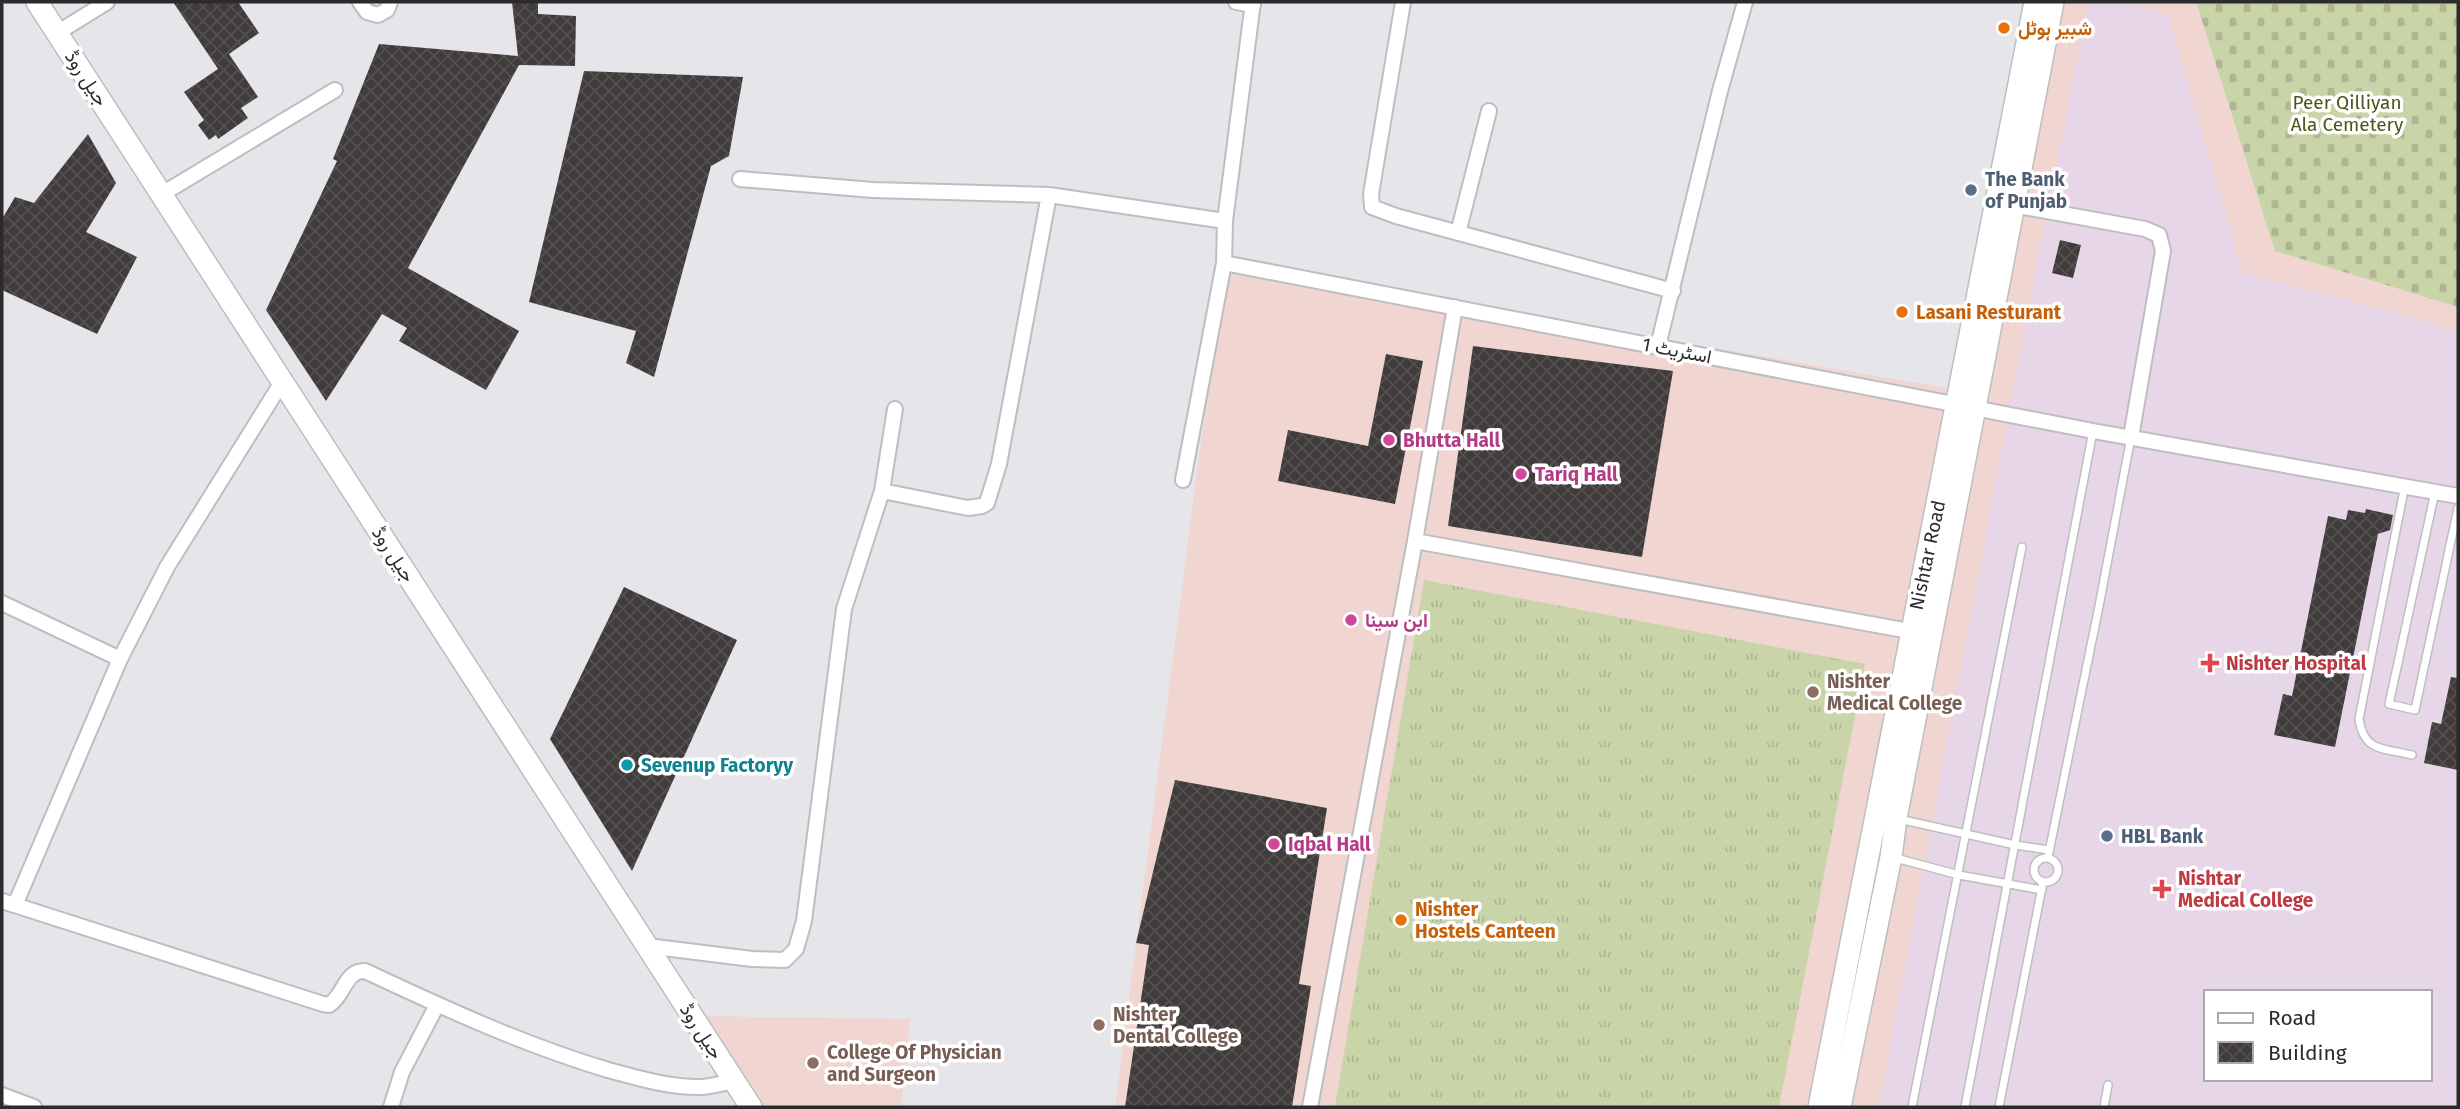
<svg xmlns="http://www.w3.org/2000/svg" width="2460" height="1109" viewBox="0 0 2460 1109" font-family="'Fira Sans',Vazirmatn,sans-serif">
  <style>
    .education { fill: #f0d5d1; fill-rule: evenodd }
    .medical { fill: #e7d6e7; fill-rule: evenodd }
    .grass { fill: url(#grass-tufts) }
    .cemetery { fill: url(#cemetery-stones) }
    .building { fill: url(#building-cross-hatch) }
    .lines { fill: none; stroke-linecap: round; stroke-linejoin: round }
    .service-casing { stroke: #bebec2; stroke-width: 10 }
    .minor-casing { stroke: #bebec2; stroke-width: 18 }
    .secondary-casing { stroke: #bebec2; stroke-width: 24 }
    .service { stroke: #fff; stroke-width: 7 }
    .minor { stroke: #fff; stroke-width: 14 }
    .secondary { stroke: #fff; stroke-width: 21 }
    .food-dot { fill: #e8710a; stroke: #fff; stroke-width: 2.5 }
    .service-dot { fill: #5c6f8a; stroke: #fff; stroke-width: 2.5 }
    .hotel-dot { fill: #d1479c; stroke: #fff; stroke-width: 2.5 }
    .health-dot { fill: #e0444e; stroke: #fff; stroke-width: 2.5 }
    .education-dot { fill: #8d6e63; stroke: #fff; stroke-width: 2.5 }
    .culture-dot { fill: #0f9aa8; stroke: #fff; stroke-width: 2.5 }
    .labels { text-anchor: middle; stroke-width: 7; stroke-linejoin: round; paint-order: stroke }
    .food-label { font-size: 19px; font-weight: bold; fill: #c56008; stroke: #fff; text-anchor: start }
    .street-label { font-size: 19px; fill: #2b2b2d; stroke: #fff }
    .park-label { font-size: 19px; fill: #4b5618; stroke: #fff }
    .service-label { font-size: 19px; font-weight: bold; fill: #4e5e75; stroke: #fff; text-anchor: start }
    .hotel-label { font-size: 19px; font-weight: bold; fill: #b23c85; stroke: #fff; text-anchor: start }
    .health-label { font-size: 19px; font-weight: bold; fill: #be3a42; stroke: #fff; text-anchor: start }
    .education-label { font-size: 19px; font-weight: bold; fill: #785e54; stroke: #fff; text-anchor: start }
    .culture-label { font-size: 19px; font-weight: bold; fill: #0d838f; stroke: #fff; text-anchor: start }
  </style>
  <defs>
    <pattern id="grass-tufts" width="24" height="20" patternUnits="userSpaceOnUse" patternTransform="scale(1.75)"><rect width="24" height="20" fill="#cad4a9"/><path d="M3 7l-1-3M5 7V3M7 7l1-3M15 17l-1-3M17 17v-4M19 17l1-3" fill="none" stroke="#aeb692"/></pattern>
    <pattern id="cemetery-stones" width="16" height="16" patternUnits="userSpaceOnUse" patternTransform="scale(1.75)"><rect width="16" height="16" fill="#cad4a9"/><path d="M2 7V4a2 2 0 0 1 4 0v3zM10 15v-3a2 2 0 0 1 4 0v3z" fill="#aeb692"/></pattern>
    <pattern id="building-cross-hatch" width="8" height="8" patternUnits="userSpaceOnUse" patternTransform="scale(1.75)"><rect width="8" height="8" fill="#403c3b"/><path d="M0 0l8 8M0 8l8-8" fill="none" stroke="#53504f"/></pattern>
  </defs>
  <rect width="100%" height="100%" fill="#e5e5ea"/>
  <path class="education" d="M 2045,2 L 2196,2 L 2275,251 L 2458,307 L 2458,1107 L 1115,1107 L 1224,263 L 1969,392 ZM 2206,992 L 2430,992 L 2430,1079 L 2206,1079 Z
    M 690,1016 L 910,1019 L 901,1107 L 747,1107 Z"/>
  <path class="medical" d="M 2089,2 L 2125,2 L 2168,16 L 2243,273 L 2416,318 L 2458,333 L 2458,1107 L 1879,1107 L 2026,320 ZM 2206,992 L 2430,992 L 2430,1079 L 2206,1079 Z"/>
  <path class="grass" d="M 1424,580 L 1865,664 L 1779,1107 L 1335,1107 Z"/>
  <path class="cemetery" d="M 2196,2 L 2458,2 L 2458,307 L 2275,251 Z"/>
  <path class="building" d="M 173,2 L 238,2 L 259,33 L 229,54 L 258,97 L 241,108 L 248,118 L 218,139 L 216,135 L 209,140 L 198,125 L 204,120 L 184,92 L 218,69 Z
    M 512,2 L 538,2 L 538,14 L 576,16 L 575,66 L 519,65 L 408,268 L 519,331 L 486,390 L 399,341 L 407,328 L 382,314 L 326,401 L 266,310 L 337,161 L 333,159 L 379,44 L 518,56 Z
    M 584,71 L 743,77 L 729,156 L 711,166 L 654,377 L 626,363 L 636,331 L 529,302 Z
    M 88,134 L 116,183 L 86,232 L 137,257 L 97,334 L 2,290 L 2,219 L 15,197 L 34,203 Z
    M 2060,240 L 2081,245 L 2073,278 L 2052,273 Z
    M 1473,346 L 1673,371 L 1642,557 L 1448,526 Z
    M 1386,354 L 1423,361 L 1395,504 L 1278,481 L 1288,430 L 1368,446 Z
    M 2366,509 L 2393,515 L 2390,530 L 2378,534 L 2335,747 L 2274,735 L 2283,694 L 2292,696 L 2328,516 L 2346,520 L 2348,510 L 2365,513 Z
    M 624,587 L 737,640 L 632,871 L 550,739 Z
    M 2451,677 L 2458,678 L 2458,770 L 2424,763 L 2432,722 L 2441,724 Z
    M 1175,780 L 1327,808 L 1299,984 L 1311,986 L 1292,1107 L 1125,1107 L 1149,945 L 1136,943 Z"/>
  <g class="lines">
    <defs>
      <path id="service" d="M 2405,485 L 2359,719 C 2364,752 2383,748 2412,755
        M 2435,492 L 2389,704 L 2415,710 L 2458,508
        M 1899,819 L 2015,845 L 2049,850
        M 1892,857 L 1959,875 L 2042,890
        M 2048,857 L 2100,601 L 2131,437
        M2034 870a12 12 0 1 1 24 0a12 12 0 1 1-24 0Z
        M 1912,1107 L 2022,547
        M 1965,1107 L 2093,431
        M 1999,1107 L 2043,882
        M 2104,1107 L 2108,1085"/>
      <path id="minor" d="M 360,2 L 367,12 L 378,15 L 387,10 L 390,2
        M 1236,2 L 1253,5
        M 1403,2 L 1371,194 L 1372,207 L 1396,216 L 1673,291
        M 57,33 L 107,2
        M 740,179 L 873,190 L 1049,195 L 1225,221
        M 162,194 L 335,90
        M 2013,205 L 2145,229 L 2159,235 L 2163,251 L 2131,437
        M 1458,233 L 1489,111
        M 1224,263 L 2093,431 L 2458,496
        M 1658,346 L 1720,91 L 1745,2
        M 1183,480 L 1224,263 L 1225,221 L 1253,2
        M 882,491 L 968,508 L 982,506 L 987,503 L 999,464 L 1049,195
        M 1415,541 L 1920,633
        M 2,603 L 120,659
        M 2,901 L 323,1004 L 329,1005 C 344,996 345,970 365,971 C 444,1008 524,1045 608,1070 C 638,1078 671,1088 702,1087 C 713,1086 724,1083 734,1081
        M 15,905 L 120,659 L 167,567 L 282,382
        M 647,946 L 752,959 L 785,960 L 796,949 L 804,921 L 844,609 L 882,491 L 895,409
        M 2,1095 L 34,1107
        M 391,1107 L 402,1072 L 437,1005
        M 1310,1107 L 1415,541 L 1455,307"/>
      <path id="secondary" d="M 37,2 L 751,1107
        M 1819,1107 L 2035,2
        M 1840,1107 L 1891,857 L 1896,818 L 2053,2"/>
    </defs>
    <use href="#service" class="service-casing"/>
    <use href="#minor" class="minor-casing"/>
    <use href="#secondary" class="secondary-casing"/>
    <use href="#service" class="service"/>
    <use href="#minor" class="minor"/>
    <use href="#secondary" class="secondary"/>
  </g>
  <g class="food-dot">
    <circle cx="2004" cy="28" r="7"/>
    <circle cx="1902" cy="312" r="7"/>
    <circle cx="1401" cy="920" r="7"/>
  </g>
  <g class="service-dot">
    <circle cx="1971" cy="190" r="7"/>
    <circle cx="2107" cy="836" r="7"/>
  </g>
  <g class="hotel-dot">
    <circle cx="1389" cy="440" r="7"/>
    <circle cx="1521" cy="474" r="7"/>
    <circle cx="1351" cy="620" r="7"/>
    <circle cx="1274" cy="844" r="7"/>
  </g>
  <g class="health-dot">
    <path d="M2206.5 652.5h7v7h7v7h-7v7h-7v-7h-7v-7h7z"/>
    <path d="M2158.5 878.5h7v7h7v7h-7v7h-7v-7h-7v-7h7z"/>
  </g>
  <g class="education-dot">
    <circle cx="1813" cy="692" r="7"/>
    <circle cx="1099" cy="1025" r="7"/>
    <circle cx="813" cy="1063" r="7"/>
  </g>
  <circle class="culture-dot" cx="627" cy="765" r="7"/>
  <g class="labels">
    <g class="food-label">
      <text x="2018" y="35">شبیر ہوٹل</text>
      <text x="1916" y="319">Lasani Resturant</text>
      <text x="1415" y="916">Nishter<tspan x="1415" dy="22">Hostels Canteen</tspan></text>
    </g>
    <g class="street-label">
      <text transform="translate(87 78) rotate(57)" y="7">جیل روڈ</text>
      <text transform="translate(1677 350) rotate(11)" y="7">اسٹریٹ 1</text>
      <text transform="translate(394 554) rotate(57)" y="7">جیل روڈ</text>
      <text transform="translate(1927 555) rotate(-78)" y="7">Nishtar Road</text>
      <text transform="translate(702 1031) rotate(57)" y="7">جیل روڈ</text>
    </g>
    <g class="park-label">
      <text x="2347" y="109">Peer Qilliyan<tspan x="2347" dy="22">Ala Cemetery</tspan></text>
    </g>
    <g class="service-label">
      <text x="1985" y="186">The Bank<tspan x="1985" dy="22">of Punjab</tspan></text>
      <text x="2121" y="843">HBL Bank</text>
    </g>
    <g class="hotel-label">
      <text x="1403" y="447">Bhutta Hall</text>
      <text x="1535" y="481">Tariq Hall</text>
      <text x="1365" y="627">ابن سینا</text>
      <text x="1288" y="851">Iqbal Hall</text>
    </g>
    <g class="health-label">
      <text x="2226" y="670">Nishter Hospital</text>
      <text x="2178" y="885">Nishtar<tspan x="2178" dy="22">Medical College</tspan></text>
    </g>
    <g class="education-label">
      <text x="1827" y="688">Nishter<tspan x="1827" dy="22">Medical College</tspan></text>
      <text x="1113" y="1021">Nishter<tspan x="1113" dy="22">Dental College</tspan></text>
      <text x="827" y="1059">College Of Physician<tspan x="827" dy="22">and Surgeon</tspan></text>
    </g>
    <g class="culture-label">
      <text x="641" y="772">Sevenup Factoryy</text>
    </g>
  </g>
  <rect width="2460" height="1109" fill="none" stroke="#2b2b2d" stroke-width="7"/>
  <rect x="2204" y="990" width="228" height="91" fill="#ffffff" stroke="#aaaaab" stroke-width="2"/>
  <rect x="2218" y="1013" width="35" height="10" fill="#ffffff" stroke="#aaaaab" stroke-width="2"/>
  <text x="2268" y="1025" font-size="21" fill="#2b2b2d">Road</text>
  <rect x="2218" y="1042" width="35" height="21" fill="url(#building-cross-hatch)" stroke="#aaaaab" stroke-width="2"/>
  <text x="2268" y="1060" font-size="21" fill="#2b2b2d">Building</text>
</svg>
